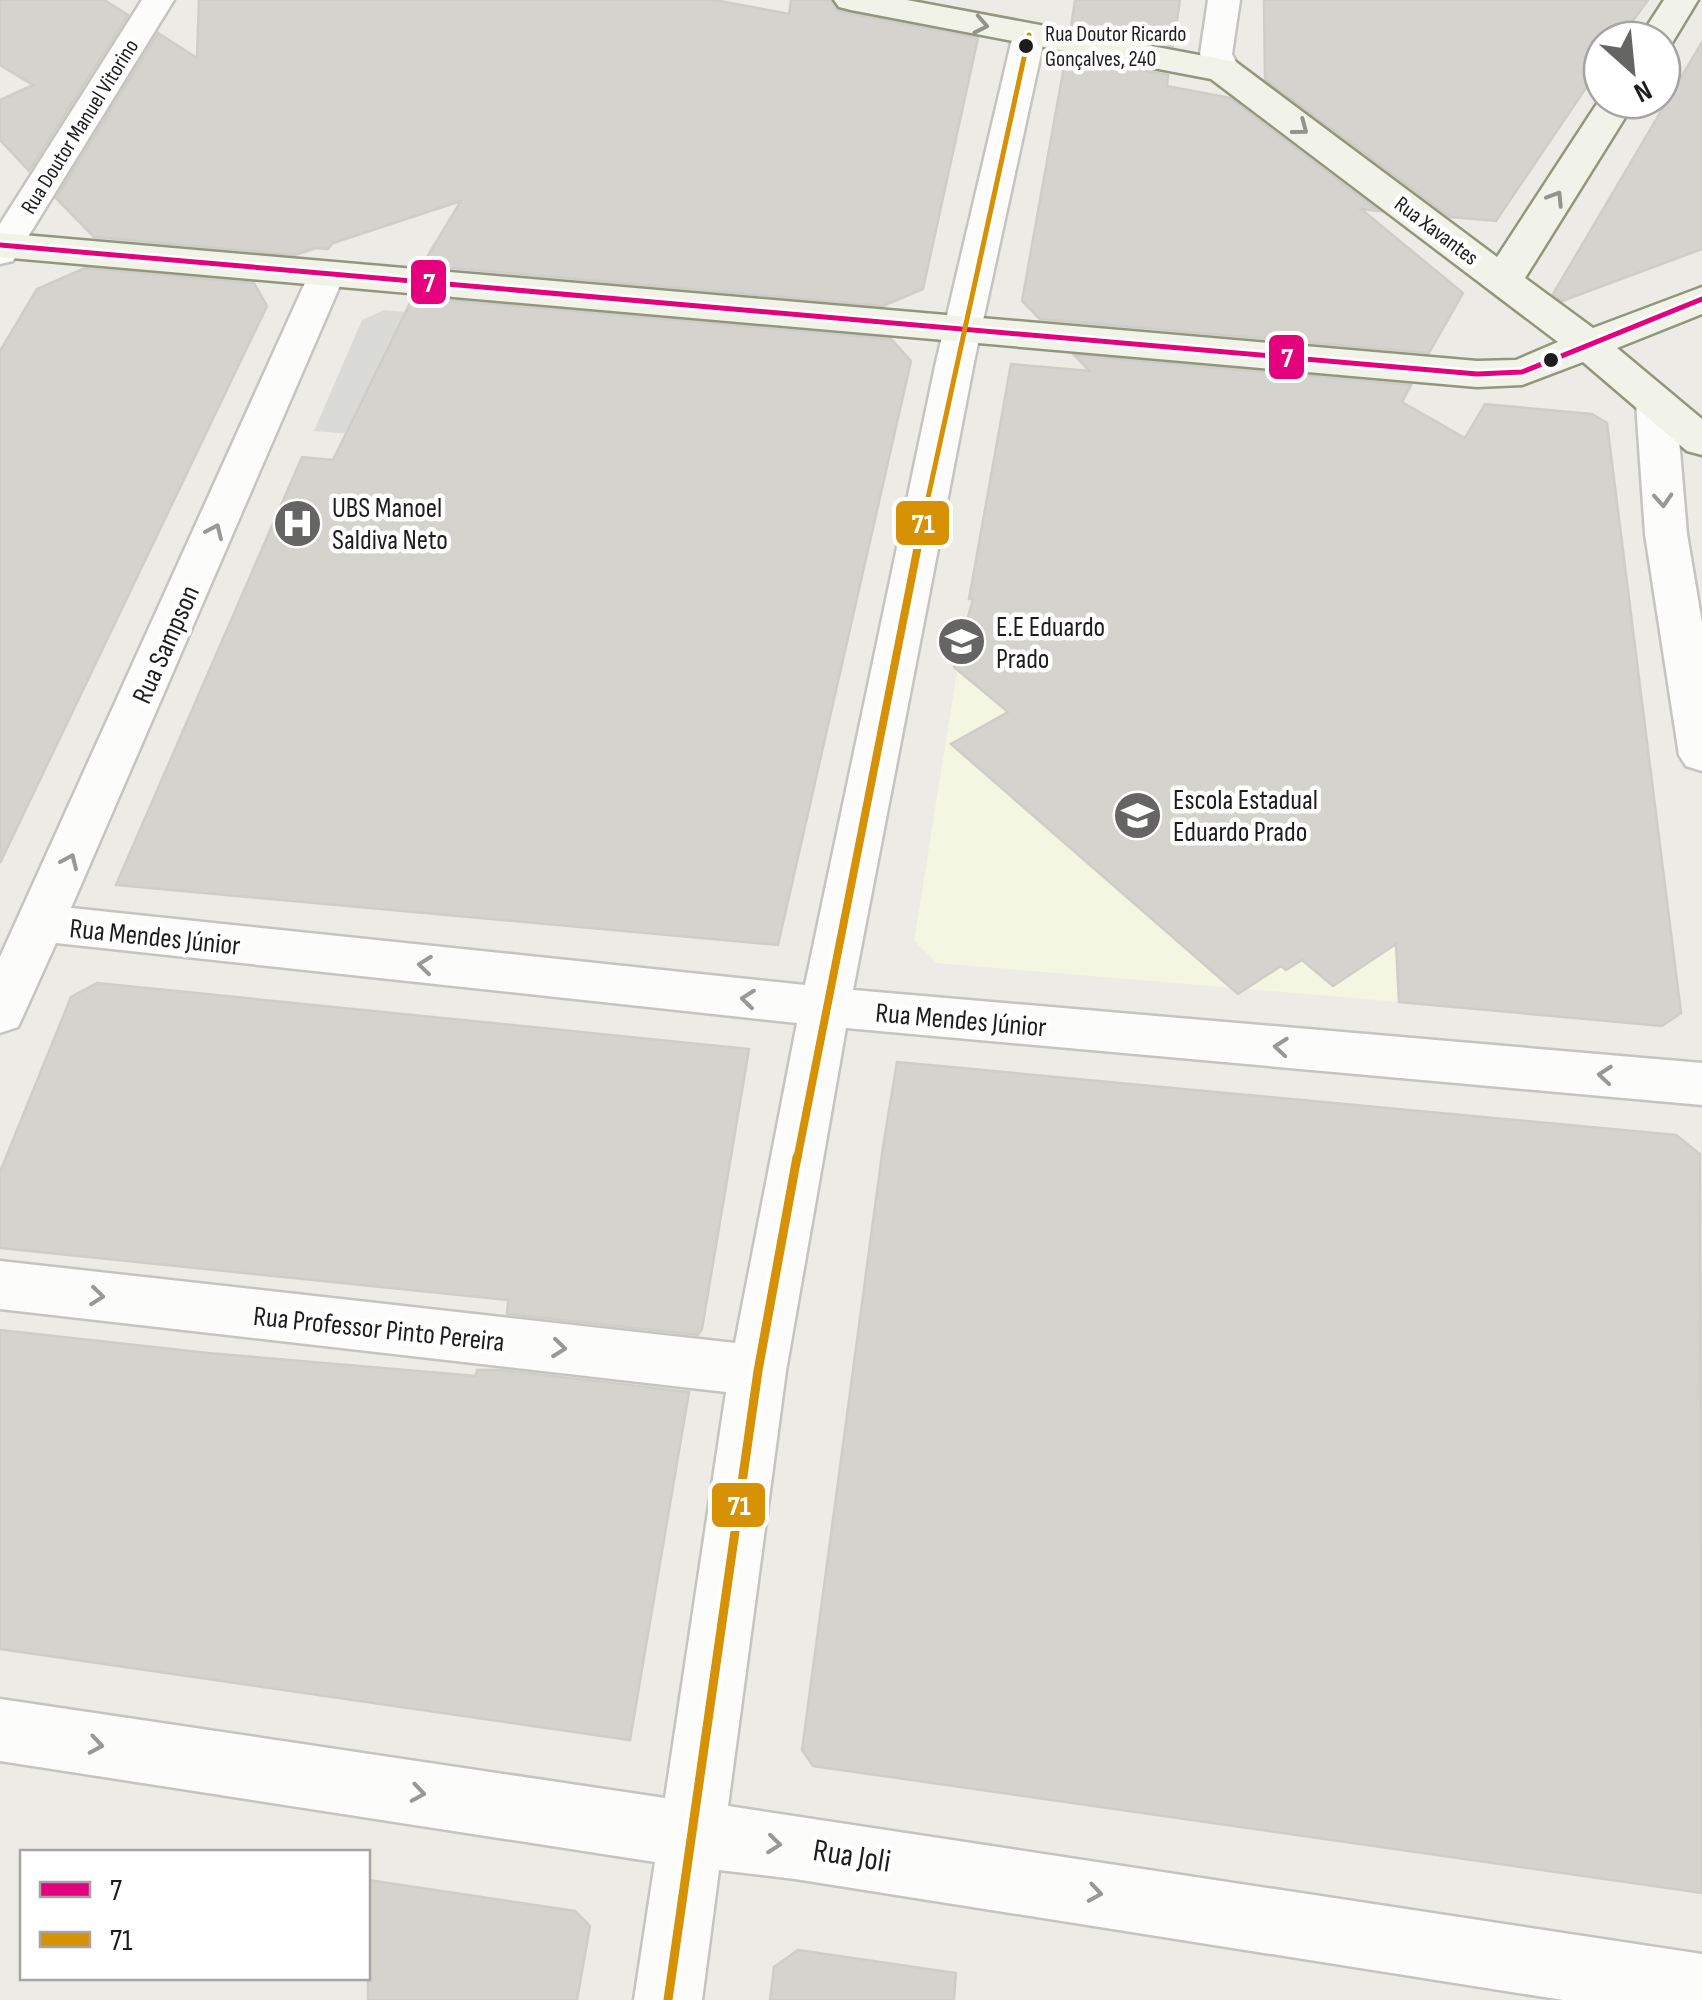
<svg xmlns="http://www.w3.org/2000/svg" width="1702" height="2000" viewBox="0 0 1702 2000" font-family="'Sofia Sans Condensed',sans-serif">
  <style>
    .education { fill: #f3f6e0 }
    .parking { fill: #dadad7 }
    .building { fill: #d4d3cd; stroke: #cfcdc7; stroke-width: 2.5 }
    .lines { fill: none; stroke-linecap: round; stroke-linejoin: round }
    .street-casing { stroke: #c4c4c1; stroke-width: 5 }
    .secondary-casing { stroke: #91977c; stroke-width: 5 }
    .street { fill: #fcfcfb; fill-rule: evenodd }
    .secondary { fill: #f1f3e9; fill-rule: evenodd }
    .bus-1-casing { stroke: #fff; stroke-width: 10 }
    .bus-2-far2-casing { stroke: #fff; stroke-width: 10 }
    .bus-2-far1-casing { stroke: #fff; stroke-width: 15 }
    .bus-2-casing { stroke: #fff; stroke-width: 16 }
    .bus-1 { stroke: #e5007d; stroke-width: 5 }
    .bus-2-far2 { stroke: #d69104; stroke-width: 5 }
    .bus-2-far1 { stroke: #d69104; stroke-width: 8 }
    .bus-2 { stroke: #d69104; stroke-width: 9 }
    .oneway { stroke: #92938d }
    .oneway2 { stroke: #989897 }
    .bus-dot { fill: #1d1d1d; stroke: #fff; stroke-width: 4 }
    .labels { text-anchor: middle; stroke-width: 9; stroke-linejoin: round; paint-order: stroke }
    .far-bus-label { font-size: 22px; fill: #1d1d1d; stroke: #fff; text-anchor: start }
    .far-street-label { font-size: 22px; fill: #1d1d1d; stroke: #fff }
    .poi-label { font-size: 28px; fill: #1d1d1d; stroke: #fff; text-anchor: start }
    .street-label { font-size: 28px; fill: #1d1d1d; stroke: #fff }
    .near-street-label { font-size: 32px; fill: #1d1d1d; stroke: #fff }
    .line-badge { stroke: #fff; stroke-width: 4 }
    .badge-label { font-size: 28px; text-anchor: middle; font-weight: bold; fill: #fff }
  </style>
  <rect width="100%" height="100%" fill="#ecebe5"/>
  <path class="education" d="M 964,627 L 1124,641 L 1393,853 L 1399,1002 L 937,963 L 914,941 Z"/>
  <path class="parking" d="M 384,310 L 485,319 L 436,441 L 314,431 L 362,320 Z"/>
  <path class="building" d="M 0,0 L 104,0 L 128,15 L 29,171 L 0,140 L 0,100 L 33,85 L 0,65 Z
    M 199,0 L 715,0 L 789,14 L 791,0 L 830,0 L 838,11 L 978,38 L 923,289 L 883,306 L 428,266 L 433,258 L 427,257 L 461,201 L 333,243 L 328,249 L 316,248 L 295,255 L 94,237 L 56,198 L 158,33 L 197,58 Z
    M 1075,0 L 1180,0 L 1173,46 L 1071,27 Z
    M 1264,0 L 1648,0 L 1619,40 L 1602,40 L 1602,64 L 1496,221 L 1450,217 L 1265,79 Z
    M 1702,42 L 1702,249 L 1562,301 L 1553,294 Z
    M 1066,55 L 1168,75 L 1167,86 L 1230,98 L 1379,211 L 1361,209 L 1463,293 L 1429,353 L 1040,319 L 1022,301 Z
    M 85,268 L 254,283 L 267,306 L 0,863 L 0,351 L 37,289 Z
    M 413,297 L 891,339 L 911,361 L 778,945 L 116,885 L 302,457 L 333,460 Z
    M 1074,355 L 1411,385 L 1402,402 L 1465,438 L 1485,404 L 1592,414 L 1607,423 L 1681,1013 L 1662,1026 L 1399,1002 L 1396,944 L 1333,986 L 1302,960 L 1286,970 L 1281,966 L 1238,994 L 951,744 L 1008,712 L 954,667 L 973,599 L 969,599 L 1011,364 L 1090,371 Z
    M 97,983 L 749,1049 L 702,1329 L 698,1335 L 507,1314 L 508,1300 L 0,1248 L 0,1172 L 71,997 Z
    M 897,1062 L 1676,1135 L 1700,1154 L 1702,1893 L 813,1766 L 802,1750 L 883,1147 Z
    M 0,1330 L 208,1353 L 476,1376 L 477,1370 L 502,1370 L 689,1392 L 630,1740 L 0,1649 Z
    M 368,1880 L 575,1911 L 590,1926 L 577,2000 L 368,2000 Z
    M 798,1950 L 956,1973 L 954,2000 L 770,2000 L 774,1967 Z"/>
  <g class="lines">
    <defs>
      <path id="street" d="M 142,0 L 174,0 L 18,253 L 13,261 L 0,264 L 0,224 Z
        M 1208,0 L 1240,0 L 1232,54 L 1240,70 L 1235,77 L 1211,77 L 1200,54 Z
        M 1029,25 L 1040,28 L 1045,35 L 974,362 L 853,990 L 1702,1063 L 1702,1105 L 846,1028 L 786,1371 L 728,1806 L 1702,1954 L 1702,2000 L 1563,2000 L 795,1879 L 719,1870 L 702,2000 L 634,2000 L 655,1862 L 0,1761 L 0,1699 L 665,1798 L 726,1392 L 0,1309 L 0,1261 L 735,1343 L 797,1023 L 56,943 L 18,1027 L 0,1033 L 0,957 L 309,274 L 314,266 L 327,263 L 340,266 L 345,274 L 71,908 L 805,985 L 936,362 L 1013,35 L 1018,28 Z
        M 1656,391 L 1670,395 L 1676,403 L 1687,534 L 1702,623 L 1702,771 L 1686,766 L 1679,755 L 1645,534 L 1636,403 L 1642,395 Z"/>
      <path id="secondary" d="M 834,0 L 907,0 L 1236,62 L 1497,257 L 1602,96 L 1602,100 L 1636,100 L 1525,278 L 1593,328 L 1702,287 L 1702,314 L 1617,348 L 1702,419 L 1702,455 L 1687,451 L 1583,362 L 1522,385 L 1477,387 L 0,257 L 0,233 L 1477,361 L 1516,360 L 1558,342 L 1211,79 L 851,10 L 839,7 Z
        M 1664,0 L 1698,0 L 1669,48 L 1662,49 L 1662,40 L 1638,40 Z"/>
    </defs>
    <use href="#street" class="street-casing"/>
    <use href="#secondary" class="secondary-casing"/>
    <use href="#street" class="street"/>
    <use href="#secondary" class="secondary"/>
    <defs>
      <path id="bus-1" d="M 0,245 L 1477,374 L 1522,372 L 1702,299"/>
      <path id="bus-2-far2" d="M 926,507 L 1029,35"/>
      <path id="bus-2-far1" d="M 797,1160 L 926,505"/>
      <path id="bus-2" d="M 668,2000 L 758,1371 L 797,1157"/>
    </defs>
    <use href="#bus-1" class="bus-1-casing"/>
    <use href="#bus-2-far2" class="bus-2-far2-casing"/>
    <use href="#bus-2-far1" class="bus-2-far1-casing"/>
    <use href="#bus-2" class="bus-2-casing"/>
    <use href="#bus-1" class="bus-1"/>
    <use href="#bus-2-far2" class="bus-2-far2"/>
    <use href="#bus-2-far1" class="bus-2-far1"/>
    <use href="#bus-2" class="bus-2"/>
  </g>
  <defs><path id="oneway-chevron" d="M-2-3.5L2.5 0L-2 3.5" fill="none" stroke-width="1.6" stroke-linecap="round" stroke-linejoin="round" transform="scale(2.5)"/></defs>
  <g class="oneway">
    <use href="#oneway-chevron" transform="translate(981 25) rotate(11)"/>
    <use href="#oneway-chevron" transform="translate(1301 128) rotate(37)"/>
    <use href="#oneway-chevron" transform="translate(1556 198) rotate(-58)"/>
  </g>
  <g class="oneway2">
    <use href="#oneway-chevron" transform="translate(1663 500) rotate(86)"/>
    <use href="#oneway-chevron" transform="translate(215 531) rotate(-66)"/>
    <use href="#oneway-chevron" transform="translate(70 861) rotate(-66)"/>
    <use href="#oneway-chevron" transform="translate(425 965) rotate(-174)"/>
    <use href="#oneway-chevron" transform="translate(748 999) rotate(-174)"/>
    <use href="#oneway-chevron" transform="translate(1281 1047) rotate(-175)"/>
    <use href="#oneway-chevron" transform="translate(1605 1075) rotate(-175)"/>
    <use href="#oneway-chevron" transform="translate(97 1296) rotate(6)"/>
    <use href="#oneway-chevron" transform="translate(559 1348) rotate(6)"/>
    <use href="#oneway-chevron" transform="translate(96 1745) rotate(9)"/>
    <use href="#oneway-chevron" transform="translate(418 1793) rotate(9)"/>
    <use href="#oneway-chevron" transform="translate(774 1844) rotate(6)"/>
    <use href="#oneway-chevron" transform="translate(1095 1893) rotate(9)"/>
  </g>
  <defs>
    <symbol id="hospital-disc" viewBox="-11 -11 22 22"><circle r="9.5" fill="#656563" stroke="#fff"/><path d="M-5-5h3v3.5h4V-5h3V5h-3V1.5h-4V5h-3Z" fill="#fff"/></symbol>
    <symbol id="school-disc" viewBox="-11 -11 22 22"><circle r="9.5" fill="#656563" stroke="#fff"/><path d="M0-5L7-2L0 1L-7-2ZM-4 1L0 2.5L4 1V4Q0 6-4 4Z" fill="#fff"/></symbol>
  </defs>
  <g fill-rule="evenodd">
    <use href="#hospital-disc" x="270" y="496" width="55" height="55"/>
    <use href="#school-disc" x="934" y="614" width="55" height="55"/>
    <use href="#school-disc" x="1110" y="788" width="55" height="55"/>
  </g>
  <g class="bus-dot">
    <circle cx="1026" cy="46" r="9"/>
    <circle cx="1551" cy="360" r="9"/>
  </g>
  <g class="labels">
    <g class="far-bus-label">
      <text x="1045" y="41">Rua Doutor Ricardo<tspan x="1045" dy="25">Gonçalves, 240</tspan></text>
    </g>
    <g class="far-street-label">
      <text transform="translate(79 126) rotate(-58)" y="8">Rua Doutor Manuel Vitorino</text>
      <text transform="translate(1437 230) rotate(37)" y="8">Rua Xavantes</text>
    </g>
    <g class="poi-label">
      <text x="332" y="517">UBS Manoel<tspan x="332" dy="32">Saldiva Neto</tspan></text>
      <text x="996" y="636">E.E Eduardo<tspan x="996" dy="32">Prado</tspan></text>
      <text x="1173" y="809">Escola Estadual<tspan x="1173" dy="32">Eduardo Prado</tspan></text>
    </g>
    <g class="street-label">
      <text transform="translate(165 644) rotate(-66)" y="10">Rua Sampson</text>
      <text transform="translate(155 936) rotate(6)" y="10">Rua Mendes Júnior</text>
      <text transform="translate(961 1019) rotate(5)" y="10">Rua Mendes Júnior</text>
      <text transform="translate(379 1328) rotate(6)" y="10">Rua Professor Pinto Pereira</text>
    </g>
    <g class="near-street-label">
      <text transform="translate(852 1855) rotate(9)" y="11">Rua Joli</text>
    </g>
  </g>
  <g class="line-badge">
    <rect x="409" y="258" width="39" height="48" rx="10" fill="#e5007d"/>
    <rect x="1267" y="333" width="39" height="48" rx="10" fill="#e5007d"/>
    <rect x="894" y="499" width="57" height="48" rx="10" fill="#d69104"/>
    <rect x="710" y="1481" width="57" height="48" rx="10" fill="#d69104"/>
  </g>
  <g class="badge-label">
    <text x="429" y="292">7</text>
    <text x="1287" y="367">7</text>
    <text x="923" y="533">71</text>
    <text x="739" y="1515">71</text>
  </g>
  <rect x="20" y="1850" width="350" height="130" fill="#ffffff" stroke="#a5a5a5" stroke-width="2.5"/>
  <rect x="40" y="1882" width="50" height="15" fill="#e5007d" stroke="#a5a5a5" stroke-width="2.5"/>
  <text x="110" y="1900" font-size="30" fill="#1d1d1d">7</text>
  <rect x="40" y="1932" width="50" height="15" fill="#d69104" stroke="#a5a5a5" stroke-width="2.5"/>
  <text x="110" y="1950" font-size="30" fill="#1d1d1d">71</text>
  <g transform="translate(1632 70) rotate(153)"><circle r="48" fill="#ffffff" stroke="#a5a5a5" stroke-width="2.5"/>
  <path d="M0-8L18 38L0 25L-18 38Z" fill="#656563"/>
  <text y="-15" font-size="28" font-weight="bold" text-anchor="middle" fill="#1d1d1d">N</text>
  </g>
</svg>
